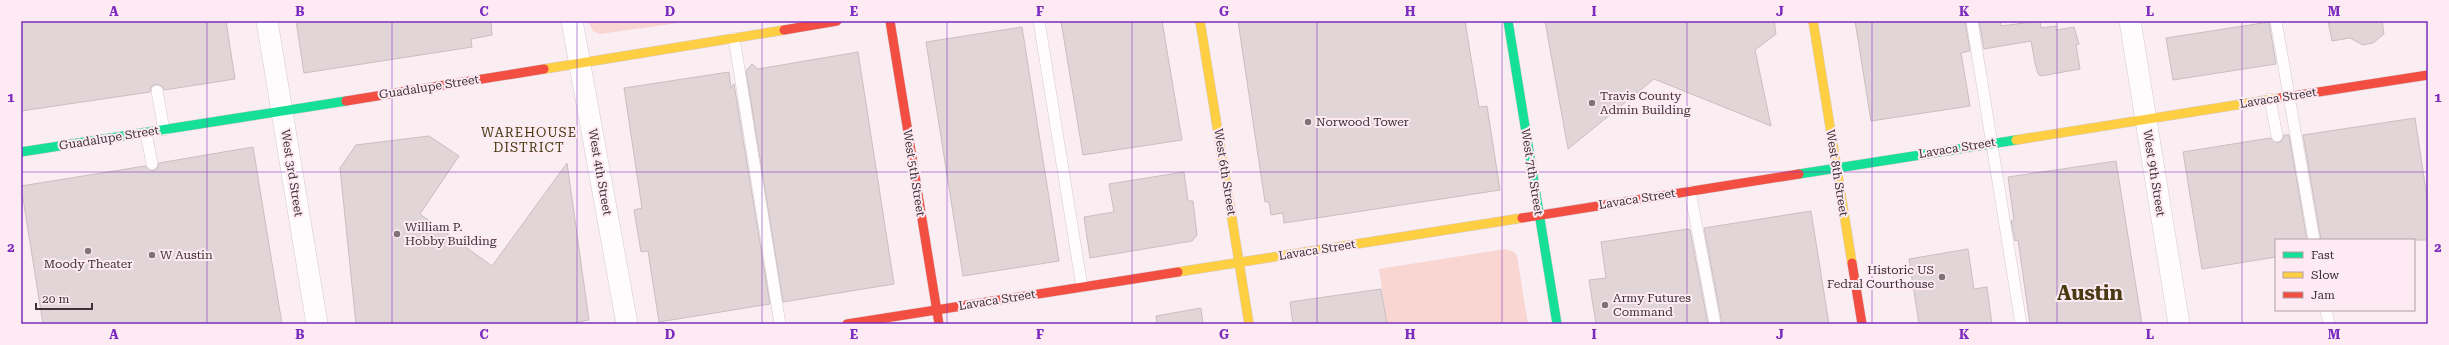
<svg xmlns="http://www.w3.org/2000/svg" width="2449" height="345" viewBox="0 0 2449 345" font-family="'Roboto Serif',serif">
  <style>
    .green { fill: #f9d6d1 }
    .building { fill: #e1d5d8; stroke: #c9bec0 }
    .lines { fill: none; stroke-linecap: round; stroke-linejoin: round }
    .lane-casing { stroke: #d6cacf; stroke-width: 12 }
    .street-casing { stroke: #d6cacf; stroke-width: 22 }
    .fast-casing { stroke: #d6cacf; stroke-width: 10 }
    .slow-casing { stroke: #d6cacf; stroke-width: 10 }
    .jam-casing { stroke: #d6cacf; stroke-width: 10 }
    .lane { stroke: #fefcfd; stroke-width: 11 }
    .street { stroke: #fefcfd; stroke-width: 21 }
    .fast { stroke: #16e098; stroke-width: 9 }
    .slow { stroke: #ffcf43; stroke-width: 9 }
    .jam { stroke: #f24e42; stroke-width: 9 }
    .grid { fill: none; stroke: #7b2cbf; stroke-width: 1; stroke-opacity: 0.55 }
    .poi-dot { fill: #7f7278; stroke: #feeaf2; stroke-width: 1.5 }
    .labels { text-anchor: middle; stroke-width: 4; stroke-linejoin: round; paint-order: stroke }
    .street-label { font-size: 12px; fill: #3d3036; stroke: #feeaf2 }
    .poi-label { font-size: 12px; fill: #3d3036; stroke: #feeaf2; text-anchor: start }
    .neighbourhood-label { font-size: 13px; letter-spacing: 1px; fill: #463b12; stroke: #feeaf2 }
    .town-label { font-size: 20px; font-weight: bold; fill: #463b12; stroke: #feeaf2 }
    .neatline { fill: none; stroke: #7b2cbf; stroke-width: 1.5 }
    .grid-label { font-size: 13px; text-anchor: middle; font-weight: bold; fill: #7b2cbf }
  </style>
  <rect width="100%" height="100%" fill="#faeef3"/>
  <path class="green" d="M 588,21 L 692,21 L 600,34 L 593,31 Z
    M 1505,249 L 1514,252 L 1517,256 L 1528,324 L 1387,324 L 1379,269 Z"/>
  <path class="building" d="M 21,21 L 226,21 L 235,79 L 164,90 L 162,86 L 156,84 L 152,86 L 150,92 L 21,111 Z
    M 296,21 L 491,21 L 492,35 L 471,39 L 472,47 L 304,73 Z
    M 1061,21 L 1162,21 L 1182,140 L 1083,155 Z
    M 1238,21 L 1465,21 L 1479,107 L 1487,106 L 1500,190 L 1284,223 L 1283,213 L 1271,215 L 1269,202 L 1265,202 Z
    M 1545,21 L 1774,21 L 1776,34 L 1755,50 L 1771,126 L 1654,79 L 1568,149 Z
    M 1855,21 L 1965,21 L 1970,51 L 1961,53 L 1970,106 L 1871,121 Z
    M 1979,21 L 2000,21 L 2001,26 L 2040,21 L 2041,28 L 2056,26 L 2056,30 L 2074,27 L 2079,44 L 2076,45 L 2080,69 L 2041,76 L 2038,74 L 2035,63 L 2031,41 L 1984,49 Z
    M 2328,21 L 2382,21 L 2384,34 L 2373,43 L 2363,45 L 2350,38 L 2332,41 Z
    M 2269,22 L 2276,64 L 2173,80 L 2166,38 Z
    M 1022,27 L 1059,261 L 963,276 L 926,42 Z
    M 858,52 L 894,284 L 783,302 L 746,71 L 752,64 L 758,69 Z
    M 729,72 L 731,88 L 734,84 L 770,304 L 659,322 L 648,251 L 641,252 L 634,210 L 642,208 L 624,88 Z
    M 2415,118 L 2428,204 L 2428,240 L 2321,240 L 2303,135 Z
    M 2284,135 L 2289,135 L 2307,240 L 2276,240 L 2276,257 L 2202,269 L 2183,152 L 2270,138 L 2278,143 L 2282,141 Z
    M 429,136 L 459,156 L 420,214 L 492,266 L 567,163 L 589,320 L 567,324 L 356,324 L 340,168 L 356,145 Z
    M 253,147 L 282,324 L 43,324 L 21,186 L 145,166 L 153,171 L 157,169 L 159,163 Z
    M 2116,161 L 2142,324 L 2030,324 L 2018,240 L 2015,241 L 2011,221 L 2014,220 L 2008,177 Z
    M 1184,172 L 1188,201 L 1193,201 L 1197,235 L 1192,241 L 1090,258 L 1084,217 L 1114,212 L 1109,184 Z
    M 1811,211 L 1829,324 L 1722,324 L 1704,228 Z
    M 1688,229 L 1690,230 L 1708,324 L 1596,324 L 1589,280 L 1606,278 L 1601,242 Z
    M 1968,249 L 1974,289 L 1987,287 L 1992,324 L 1919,324 L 1909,259 Z
    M 1381,289 L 1387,324 L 1293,324 L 1290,302 Z
    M 1201,308 L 1203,324 L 1157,324 L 1156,316 Z"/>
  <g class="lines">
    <defs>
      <path id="lane" d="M 1039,21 L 1082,287
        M 1972,21 L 2021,324
        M 2276,21 L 2314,240
        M 734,38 L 780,324
        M 157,91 L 164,130
        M 2270,99 L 2277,136
        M 146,133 L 152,164
        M 1690,191 L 1715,324
        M 2326,310 L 2329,324"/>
      <path id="street" d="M 267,21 L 317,324
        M 572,21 L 627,324
        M 2130,21 L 2179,324"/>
      <path id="fast" d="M 1508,21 L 1557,324
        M 21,152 L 346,101
        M 1799,174 L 2016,140"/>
      <path id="slow" d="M 1200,21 L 1249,324
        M 1813,21 L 1852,263
        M 544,69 L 784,30
        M 2016,140 L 2280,98
        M 1178,272 L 1522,218"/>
      <path id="jam" d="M 890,21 L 939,324
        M 784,30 L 837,21
        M 2280,98 L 2428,75
        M 346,101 L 544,69
        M 1522,218 L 1799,174
        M 1852,263 L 1862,324
        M 847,324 L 1178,272"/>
    </defs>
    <use href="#lane" class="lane-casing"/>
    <use href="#street" class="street-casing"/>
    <use href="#fast" class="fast-casing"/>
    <use href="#slow" class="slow-casing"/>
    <use href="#jam" class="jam-casing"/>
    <use href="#lane" class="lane"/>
    <use href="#street" class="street"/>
    <use href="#fast" class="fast"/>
    <use href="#slow" class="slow"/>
    <use href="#jam" class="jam"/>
  </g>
  <path class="grid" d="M 207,21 L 207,324M 392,21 L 392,324M 577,21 L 577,324M 762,21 L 762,324M 947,21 L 947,324M 1132,21 L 1132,324M 1317,21 L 1317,324M 1502,21 L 1502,324M 1687,21 L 1687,324M 1872,21 L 1872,324M 2057,21 L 2057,324M 2242,21 L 2242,324M 21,172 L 2428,172"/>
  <g class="poi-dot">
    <circle cx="1592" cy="103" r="4"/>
    <circle cx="1308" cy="122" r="4"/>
    <circle cx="397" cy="234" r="4"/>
    <circle cx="88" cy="251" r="4"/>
    <circle cx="152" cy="255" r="4"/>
    <circle cx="1942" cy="277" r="4"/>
    <circle cx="1605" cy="305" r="4"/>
  </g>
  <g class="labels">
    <g class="street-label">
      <text transform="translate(429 87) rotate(-9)" y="4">Guadalupe Street</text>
      <text transform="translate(2278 98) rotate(-9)" y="4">Lavaca Street</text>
      <text transform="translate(109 138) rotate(-9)" y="4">Guadalupe Street</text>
      <text transform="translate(1957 148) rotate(-9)" y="4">Lavaca Street</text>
      <text transform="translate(600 172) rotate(80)" y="4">West 4th Street</text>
      <text transform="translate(1225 172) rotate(81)" y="4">West 6th Street</text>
      <text transform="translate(1532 172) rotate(81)" y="4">West 7th Street</text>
      <text transform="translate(292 173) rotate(81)" y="4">West 3rd Street</text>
      <text transform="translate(914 173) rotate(81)" y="4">West 5th Street</text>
      <text transform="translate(1837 173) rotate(81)" y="4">West 8th Street</text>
      <text transform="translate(2154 173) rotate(81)" y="4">West 9th Street</text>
      <text transform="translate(1637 199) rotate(-9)" y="4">Lavaca Street</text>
      <text transform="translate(1317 250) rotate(-9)" y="4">Lavaca Street</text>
      <text transform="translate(997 300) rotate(-9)" y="4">Lavaca Street</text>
    </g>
    <g class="poi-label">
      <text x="1600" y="100">Travis County<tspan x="1600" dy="14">Admin Building</tspan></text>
      <text x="1316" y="126">Norwood Tower</text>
      <text x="405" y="231">William P.<tspan x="405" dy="14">Hobby Building</tspan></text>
      <text x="160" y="259">W Austin</text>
      <text x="88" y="268" text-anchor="middle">Moody Theater</text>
      <text x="1934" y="274" text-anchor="end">Historic US<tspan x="1934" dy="14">Fedral Courthouse</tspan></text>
      <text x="1613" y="302">Army Futures<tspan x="1613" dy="14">Command</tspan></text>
    </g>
    <g class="neighbourhood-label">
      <text x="529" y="137">WAREHOUSE<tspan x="529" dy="15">DISTRICT</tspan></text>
    </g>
    <g class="town-label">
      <text x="2090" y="300">Austin</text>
    </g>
  </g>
  <rect width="2449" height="345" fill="none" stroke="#feeaf2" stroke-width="44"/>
  <rect x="2275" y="239" width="140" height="72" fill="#feeaf2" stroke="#b1a0a7"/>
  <rect x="2283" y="252" width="20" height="6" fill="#16e098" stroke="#b1a0a7"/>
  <text x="2311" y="259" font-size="12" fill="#3d3036">Fast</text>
  <rect x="2283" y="272" width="20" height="6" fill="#ffcf43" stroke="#b1a0a7"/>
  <text x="2311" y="279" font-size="12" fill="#3d3036">Slow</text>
  <rect x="2283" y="292" width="20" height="6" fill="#f24e42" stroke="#b1a0a7"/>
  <text x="2311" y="299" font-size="12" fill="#3d3036">Jam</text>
  <path d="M36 303v6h56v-6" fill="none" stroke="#3d3036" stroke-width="2"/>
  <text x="42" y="303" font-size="12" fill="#3d3036" stroke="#feeaf2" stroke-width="3" paint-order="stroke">20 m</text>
  <rect x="22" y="22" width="2405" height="301" class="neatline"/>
  <g class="grid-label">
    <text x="114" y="16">A</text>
    <text x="300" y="16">B</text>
    <text x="484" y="16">C</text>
    <text x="670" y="16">D</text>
    <text x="854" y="16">E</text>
    <text x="1040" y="16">F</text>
    <text x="1224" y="16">G</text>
    <text x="1410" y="16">H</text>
    <text x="1594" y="16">I</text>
    <text x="1780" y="16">J</text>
    <text x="1964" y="16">K</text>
    <text x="2150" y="16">L</text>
    <text x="2334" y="16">M</text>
    <text x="11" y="102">1</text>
    <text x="2438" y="102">1</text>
    <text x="11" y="252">2</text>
    <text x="2438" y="252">2</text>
    <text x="114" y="339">A</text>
    <text x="300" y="339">B</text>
    <text x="484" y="339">C</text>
    <text x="670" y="339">D</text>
    <text x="854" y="339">E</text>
    <text x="1040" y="339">F</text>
    <text x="1224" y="339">G</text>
    <text x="1410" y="339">H</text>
    <text x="1594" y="339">I</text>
    <text x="1780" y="339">J</text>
    <text x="1964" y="339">K</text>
    <text x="2150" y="339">L</text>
    <text x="2334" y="339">M</text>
  </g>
</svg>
